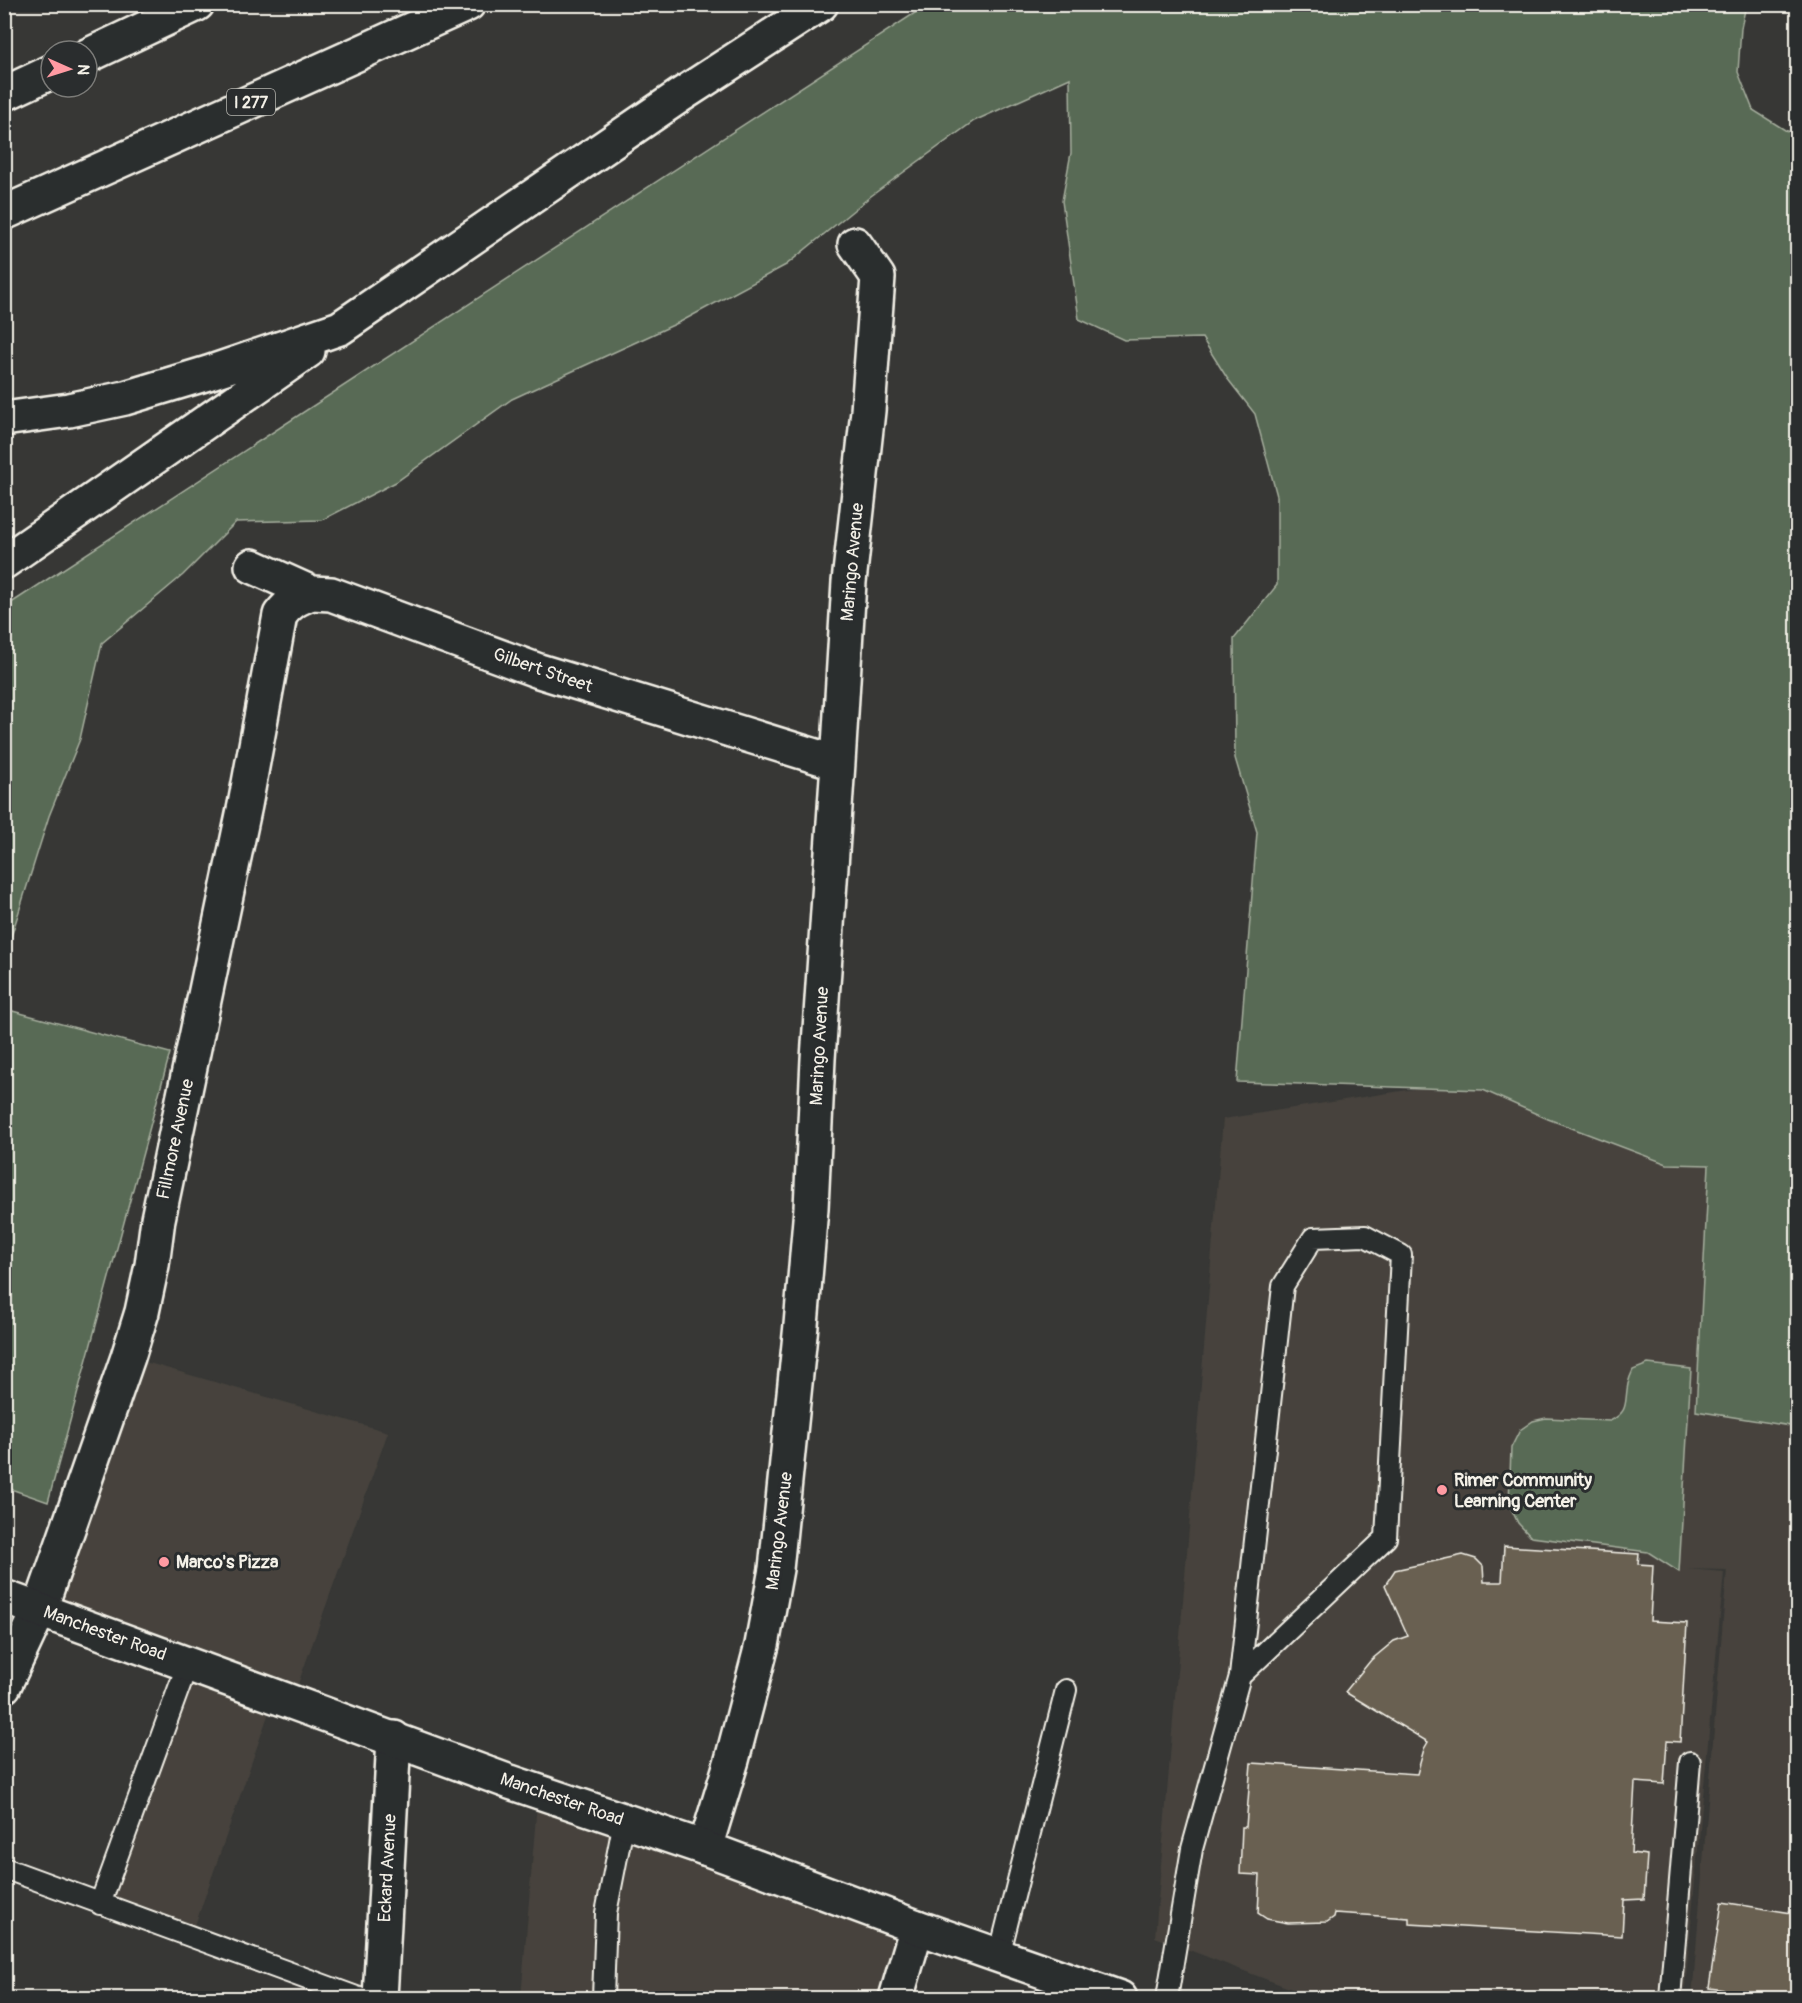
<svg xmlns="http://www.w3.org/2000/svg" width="1802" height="2003" viewBox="0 0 1802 2003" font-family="Pangolin,sans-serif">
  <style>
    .built { fill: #46433d }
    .green { fill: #596b55; stroke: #a6ae9e; stroke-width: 1.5 }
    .building { fill: #696051; stroke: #f4f1e8; stroke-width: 1.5 }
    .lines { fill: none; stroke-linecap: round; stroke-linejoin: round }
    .service-casing { stroke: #f4f1e8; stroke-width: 24 }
    .minor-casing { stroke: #f4f1e8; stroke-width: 38 }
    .secondary-casing { stroke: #f4f1e8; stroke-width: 38 }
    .motorway-casing { stroke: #f4f1e8; stroke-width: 38 }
    .service { stroke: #2a2d2e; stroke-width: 20 }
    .minor { stroke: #2a2d2e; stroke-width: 33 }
    .secondary { stroke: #2a2d2e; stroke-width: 33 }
    .motorway { stroke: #2a2d2e; stroke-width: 33 }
    .poi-dot { fill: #ff9aa2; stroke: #2a2d2e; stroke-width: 2 }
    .labels { text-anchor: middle; stroke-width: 6; stroke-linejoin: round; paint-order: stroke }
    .shield { fill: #2a2d2e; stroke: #b7b6b0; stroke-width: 1.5 }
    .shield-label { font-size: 16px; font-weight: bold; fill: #f4f1e8 }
    .street-label { font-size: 18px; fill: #f4f1e8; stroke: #2a2d2e }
    .poi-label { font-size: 18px; font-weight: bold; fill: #f4f1e8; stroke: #2a2d2e; text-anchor: start }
  </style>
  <rect width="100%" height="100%" fill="#373735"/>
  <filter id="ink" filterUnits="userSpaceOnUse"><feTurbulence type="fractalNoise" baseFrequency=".0167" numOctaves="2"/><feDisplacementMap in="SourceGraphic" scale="12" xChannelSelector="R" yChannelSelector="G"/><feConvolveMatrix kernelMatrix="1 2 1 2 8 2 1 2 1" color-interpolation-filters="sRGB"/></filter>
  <g filter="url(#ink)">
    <path class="built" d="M 1420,1088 L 1483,1090 L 1548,1119 L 1667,1164 L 1709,1165 L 1696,1411 L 1797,1427 L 1797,1998 L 1692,1998 L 1727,1570 L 1687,1569 L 1724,1572 L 1684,1998 L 1321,1998 L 1297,1991 L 1155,1937 L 1223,1119 Z
      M 128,1357 L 388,1432 L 292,1701 L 275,1695 L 191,1937 L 100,1904 L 187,1663 L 40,1609 L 5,1686 L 5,1597 L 39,1609 Z
      M 538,1791 L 917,1927 L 896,1998 L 521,1998 Z"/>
    <path class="green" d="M 927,5 L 1746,5 L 1741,28 L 1738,72 L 1753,110 L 1785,130 L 1798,135 L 1797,1427 L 1696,1411 L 1709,1165 L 1667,1164 L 1548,1119 L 1483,1090 L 1237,1082 L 1257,832 L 1235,758 L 1234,639 L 1277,585 L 1277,496 L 1255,414 L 1227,378 L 1202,338 L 1124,340 L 1079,319 L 1062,201 L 1071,153 L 1070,78 L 974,121 L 871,196 L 786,265 L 682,321 L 512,399 L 396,482 L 322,520 L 236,522 L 183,575 L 102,643 L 80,739 L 49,816 L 5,956 L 5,607 Z
      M 5,1009 L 170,1053 L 48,1502 L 5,1487 Z
      M 1648,1364 L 1691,1369 L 1679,1572 L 1648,1552 L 1531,1537 L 1518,1523 L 1509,1504 L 1511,1448 L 1520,1430 L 1533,1421 L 1546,1418 L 1610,1421 C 1630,1411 1624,1402 1628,1384 C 1629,1379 1631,1374 1633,1370 Z"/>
    <path class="building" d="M 1504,1546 L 1639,1554 L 1638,1564 L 1653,1565 L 1650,1621 L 1687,1623 L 1680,1742 L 1667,1741 L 1664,1784 L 1635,1782 L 1631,1853 L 1647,1855 L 1644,1899 L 1624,1900 L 1622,1936 L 1409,1924 L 1409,1918 L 1335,1913 L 1334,1917 L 1327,1922 L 1288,1923 L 1267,1919 L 1258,1913 L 1260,1875 L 1240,1874 L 1242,1827 L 1246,1827 L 1251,1763 L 1417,1774 L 1424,1749 L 1428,1742 L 1345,1692 L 1371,1660 L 1394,1641 L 1408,1636 L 1385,1585 L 1395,1570 L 1463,1555 L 1476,1559 L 1483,1566 L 1484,1582 L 1502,1582 Z
      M 1722,1902 L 1798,1914 L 1798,1971 L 1796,1971 L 1791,1998 L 1709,1988 Z"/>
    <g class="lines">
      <defs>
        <path id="service" d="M 4,1868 L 359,1998
          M 100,1904 L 188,1663
          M 999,1956 L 1066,1690
          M 603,1998 L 606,1913 L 624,1821
          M 1167,1998 L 1192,1849 L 1240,1676 L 1283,1286 L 1313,1238 L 1365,1236 L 1401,1255 L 1386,1538 L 1240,1676
          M 1670,1998 L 1690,1762"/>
        <path id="minor" d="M 252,566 L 312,593 L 331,594 L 539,671 L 838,763
          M 4,1686 L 40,1609 L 128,1357 L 142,1312 L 152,1265 L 158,1219 L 245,805 L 280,615 C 289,603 297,598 312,593
          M 705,1848 L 732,1760 L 762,1645 L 776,1569 L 801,1325 L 811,1208 L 818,1059 L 838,763 L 849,582 L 868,411 L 878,277 L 855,244
          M 380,1998 L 394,1738
          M 896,1998 L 917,1927"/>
        <path id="secondary" d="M 4,1597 L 510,1782 L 705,1848 L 917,1927 L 1120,1998"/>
        <path id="motorway" d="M 87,56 L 197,4
          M 4,94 L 51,72
          M 4,213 L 468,4
          M 4,419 L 69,410 L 125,398 L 208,373 L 340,328 L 681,95 L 821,4
          M 4,562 L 308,351"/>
      </defs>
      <use href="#service" class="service-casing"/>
      <use href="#minor" class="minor-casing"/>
      <use href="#secondary" class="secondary-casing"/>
      <use href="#motorway" class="motorway-casing"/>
      <use href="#service" class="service"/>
      <use href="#minor" class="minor"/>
      <use href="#secondary" class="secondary"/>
      <use href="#motorway" class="motorway"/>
    </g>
  </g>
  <g class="poi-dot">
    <circle cx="1442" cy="1490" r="6"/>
    <circle cx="164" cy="1562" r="6"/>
  </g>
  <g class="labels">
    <rect class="shield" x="227" y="89" width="48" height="26" rx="4.5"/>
    <g class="shield-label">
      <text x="251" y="108">I 277</text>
    </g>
    <g class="street-label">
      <text transform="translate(852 562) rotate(-85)" y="6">Maringo Avenue</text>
      <text transform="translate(543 670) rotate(19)" y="6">Gilbert Street</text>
      <text transform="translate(819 1046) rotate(-87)" y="6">Maringo Avenue</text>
      <text transform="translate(175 1139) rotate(-78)" y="6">Fillmore Avenue</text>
      <text transform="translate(779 1531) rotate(-83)" y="6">Maringo Avenue</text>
      <text transform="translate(105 1633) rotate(20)" y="6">Manchester Road</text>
      <text transform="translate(562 1799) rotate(19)" y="6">Manchester Road</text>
      <text transform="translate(387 1868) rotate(-87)" y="6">Eckard Avenue</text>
    </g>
    <g class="poi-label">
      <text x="1454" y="1486">Rimer Community<tspan x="1454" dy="21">Learning Center</tspan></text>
      <text x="176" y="1568">Marco's Pizza</text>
    </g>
  </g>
  <rect width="1802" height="2003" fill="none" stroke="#2a2d2e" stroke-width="24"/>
  <rect x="12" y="12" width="1778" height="1979" fill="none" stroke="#f4f1e8" stroke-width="2" filter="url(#ink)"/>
  <g transform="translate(69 69) rotate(93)"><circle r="28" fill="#2a2d2e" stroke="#7b7b78" stroke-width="1.5"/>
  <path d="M0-4.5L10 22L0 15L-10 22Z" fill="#ff9aa2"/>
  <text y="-9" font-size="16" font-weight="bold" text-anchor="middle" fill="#f4f1e8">N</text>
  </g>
</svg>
